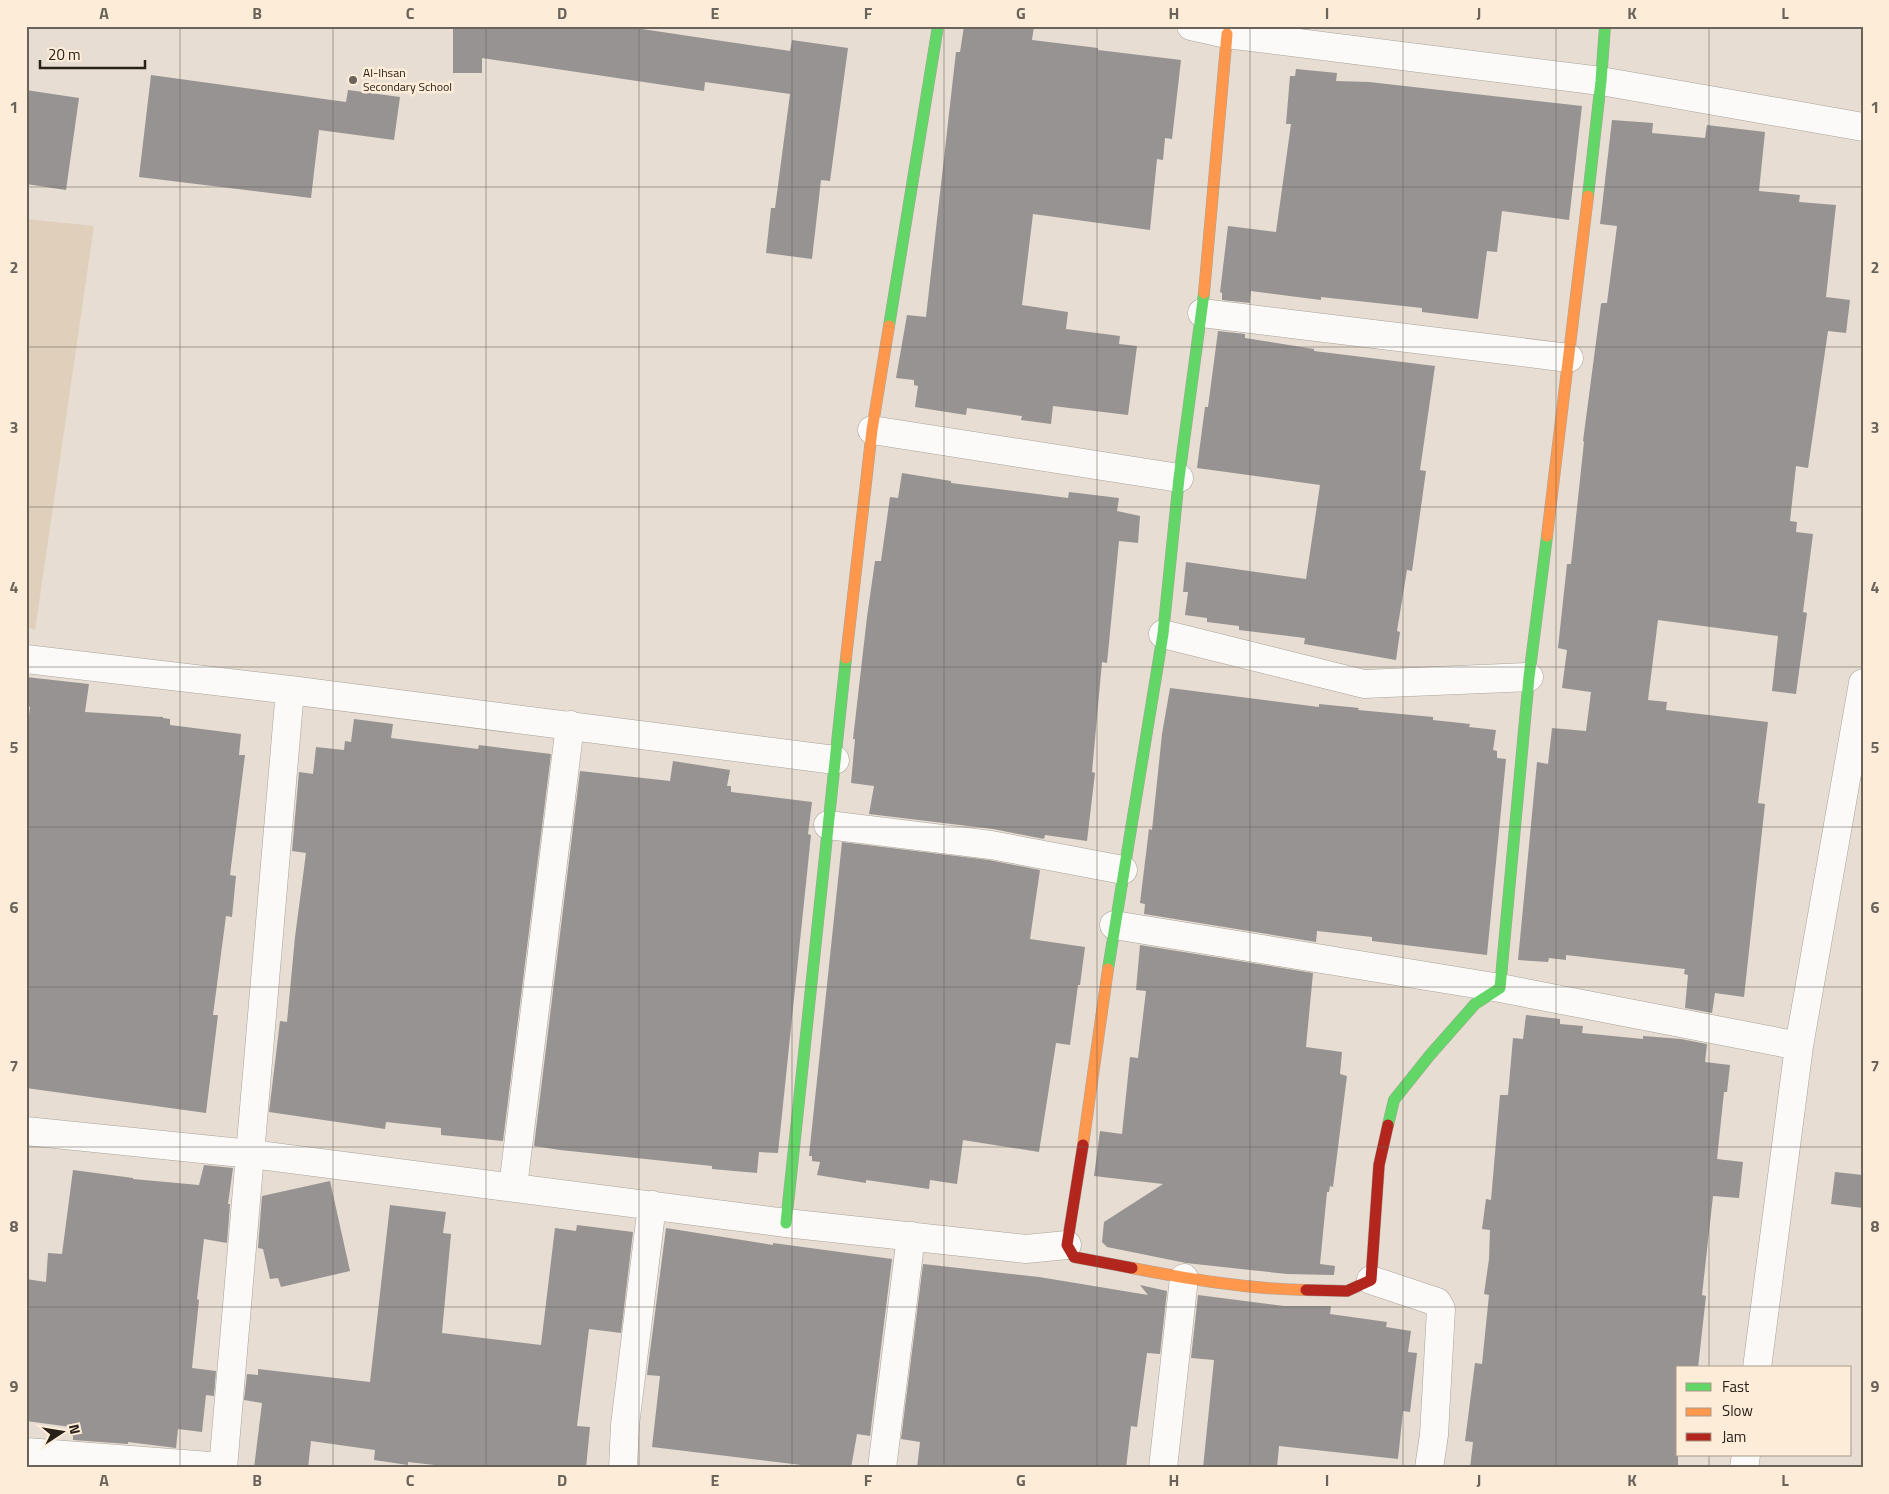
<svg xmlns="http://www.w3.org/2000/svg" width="1889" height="1494" viewBox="0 0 1889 1494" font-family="'Titillium Web',sans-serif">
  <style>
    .green { fill: #e0cfbb }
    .building { fill: #969392 }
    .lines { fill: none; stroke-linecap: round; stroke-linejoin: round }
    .street-casing { stroke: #a9a29a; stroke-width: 29 }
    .fast-casing { stroke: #a9a29a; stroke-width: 12 }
    .slow-casing { stroke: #a9a29a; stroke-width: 12 }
    .jam-casing { stroke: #a9a29a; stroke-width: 12 }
    .street { stroke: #fbfaf8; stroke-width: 28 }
    .fast { stroke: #63d668; stroke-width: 11 }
    .slow { stroke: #ff974d; stroke-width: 11 }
    .jam { stroke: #b3261e; stroke-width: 11 }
    .grid { fill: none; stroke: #6a635a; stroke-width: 1; stroke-opacity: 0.55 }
    .poi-dot { fill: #6a635a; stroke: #fdecd7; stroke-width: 2 }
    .labels { text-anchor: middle; stroke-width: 5; stroke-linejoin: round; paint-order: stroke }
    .poi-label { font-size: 12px; fill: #27211a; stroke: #fdecd7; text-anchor: start }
    .neatline { fill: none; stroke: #6a635a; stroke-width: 2 }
    .grid-label { font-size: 16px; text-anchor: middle; font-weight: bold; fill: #6a635a }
  </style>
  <rect width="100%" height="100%" fill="#e7ddd2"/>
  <path class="green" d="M 26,219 L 94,226 L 35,630 L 26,627 Z"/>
  <path class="building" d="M 453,26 L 622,26 L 790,51 L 792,40 L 848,48 L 830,181 L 821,180 L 812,259 L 766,253 L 771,208 L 775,208 L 790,94 L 705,82 L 704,91 L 482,58 L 482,73 L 453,73 Z
    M 964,26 L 1034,26 L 1032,40 L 1098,48 L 1098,50 L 1181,60 L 1172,139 L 1165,138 L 1163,160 L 1157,159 L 1150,230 L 1033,214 L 1022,305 L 1068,312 L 1066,329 L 1120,336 L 1119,344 L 1137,346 L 1128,415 L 1053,406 L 1051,424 L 1021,420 L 1022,416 L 967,408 L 966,415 L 915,407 L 918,386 L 914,385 L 914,380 L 896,378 L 907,315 L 926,317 L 956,52 L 960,52 Z
    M 1296,69 L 1337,73 L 1336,81 L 1369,82 L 1582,106 L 1569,220 L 1502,211 L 1497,252 L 1487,251 L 1478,319 L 1422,312 L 1422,308 L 1321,297 L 1321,300 L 1251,291 L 1250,303 L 1222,300 L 1222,293 L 1220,292 L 1228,226 L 1276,232 L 1291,124 L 1286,124 L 1290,76 L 1295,76 Z
    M 151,75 L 346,102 L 348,90 L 400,97 L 394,140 L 319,130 L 311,198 L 139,177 Z
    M 26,90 L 79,98 L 66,190 L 26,184 Z
    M 1612,120 L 1653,123 L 1652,133 L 1705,138 L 1707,125 L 1765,132 L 1759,191 L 1800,195 L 1799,202 L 1836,205 L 1826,297 L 1850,300 L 1846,333 L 1828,331 L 1808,468 L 1796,466 L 1790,521 L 1797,522 L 1796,532 L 1813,534 L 1803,612 L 1807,613 L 1796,694 L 1772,691 L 1778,636 L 1658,620 L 1648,700 L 1667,702 L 1666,710 L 1768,722 L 1758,803 L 1765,804 L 1744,997 L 1715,993 L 1712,1013 L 1685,1008 L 1688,975 L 1684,974 L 1685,969 L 1566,955 L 1566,960 L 1549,958 L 1548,962 L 1518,960 L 1537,762 L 1548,764 L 1552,728 L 1586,731 L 1591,692 L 1562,688 L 1567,650 L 1558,648 L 1567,564 L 1571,564 L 1584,442 L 1583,441 L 1601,304 L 1602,303 L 1607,303 L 1617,226 L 1600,224 Z
    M 1218,331 L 1245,334 L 1245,338 L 1314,349 L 1314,351 L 1435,366 L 1420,470 L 1426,471 L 1412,571 L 1407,570 L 1397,631 L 1400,632 L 1396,660 L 1304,644 L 1305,638 L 1239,630 L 1239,626 L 1207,622 L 1207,618 L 1185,615 L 1188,592 L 1183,592 L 1186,562 L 1306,579 L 1320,485 L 1197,468 L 1205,407 L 1208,407 Z
    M 902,473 L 951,481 L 951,483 L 1068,498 L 1069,492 L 1119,498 L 1117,511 L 1140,516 L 1138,543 L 1119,541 L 1107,663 L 1102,662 L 1092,772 L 1095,773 L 1087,841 L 1045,835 L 1044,839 L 993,829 L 869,814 L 874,786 L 851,783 L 855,739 L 853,739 L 867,617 L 875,561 L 881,561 L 890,497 L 898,498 Z
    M 26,677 L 89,684 L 85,712 L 163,717 L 163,718 L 170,719 L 170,725 L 241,734 L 239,755 L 245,755 L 230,875 L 236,876 L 232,917 L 226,916 L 213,1015 L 218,1015 L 206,1113 L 26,1088 L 26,737 L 30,707 L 26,706 Z
    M 1170,688 L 1319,707 L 1319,704 L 1359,708 L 1358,710 L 1433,717 L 1433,720 L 1470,724 L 1469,727 L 1496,730 L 1493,750 L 1497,751 L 1497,758 L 1506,759 L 1487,955 L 1372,941 L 1372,937 L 1317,931 L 1316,942 L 1144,914 L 1145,904 L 1140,903 L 1149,829 L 1152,830 L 1162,734 Z
    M 354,719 L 393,724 L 391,738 L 478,749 L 479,745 L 551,754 L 503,1141 L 441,1135 L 441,1128 L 386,1122 L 385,1129 L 269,1112 L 280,1021 L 287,1022 L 295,937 L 306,853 L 292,851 L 299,772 L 313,774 L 316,747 L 344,750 L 345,741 L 351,742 Z
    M 673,761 L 730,770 L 727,786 L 731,786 L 731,792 L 812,802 L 808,834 L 811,835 L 778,1153 L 759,1152 L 757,1173 L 712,1169 L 712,1166 L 560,1150 L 534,1146 L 580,771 L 670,781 Z
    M 842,842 L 989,860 L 1040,870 L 1030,939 L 1085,947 L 1080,985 L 1078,985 L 1070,1045 L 1056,1043 L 1039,1152 L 963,1140 L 957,1184 L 930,1180 L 929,1189 L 866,1180 L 866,1183 L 817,1175 L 820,1162 L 812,1161 L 812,1156 L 809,1156 Z
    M 1140,945 L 1313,973 L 1306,1047 L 1342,1052 L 1340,1074 L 1347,1076 L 1333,1187 L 1330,1186 L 1329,1192 L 1327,1192 L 1320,1264 L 1335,1266 L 1334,1275 L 1287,1274 L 1186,1263 L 1107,1247 L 1102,1242 L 1104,1222 L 1163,1184 L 1094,1176 L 1100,1131 L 1122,1134 L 1130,1057 L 1138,1058 L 1146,991 L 1136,990 Z
    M 1526,1015 L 1560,1019 L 1560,1024 L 1583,1026 L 1582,1033 L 1643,1039 L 1643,1036 L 1681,1039 L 1707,1044 L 1705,1062 L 1730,1065 L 1727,1092 L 1724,1092 L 1717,1159 L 1743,1162 L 1739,1198 L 1713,1196 L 1702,1295 L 1706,1296 L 1698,1368 L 1678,1368 L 1678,1468 L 1470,1468 L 1473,1442 L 1465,1441 L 1475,1363 L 1482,1364 L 1489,1295 L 1484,1294 L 1489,1259 L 1490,1230 L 1482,1229 L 1486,1199 L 1491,1200 L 1500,1095 L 1508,1095 L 1513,1038 L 1523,1039 Z
    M 204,1165 L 233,1168 L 228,1204 L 230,1204 L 227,1243 L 204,1239 L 197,1299 L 199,1300 L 192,1368 L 216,1371 L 214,1396 L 206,1395 L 202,1432 L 178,1429 L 176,1448 L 128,1442 L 128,1444 L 73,1440 L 73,1436 L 70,1436 L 71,1427 L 26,1421 L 26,1279 L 46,1282 L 48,1253 L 62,1254 L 73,1170 L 133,1178 L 133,1179 L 199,1185 Z
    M 1835,1172 L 1863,1175 L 1863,1208 L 1831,1204 Z
    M 330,1181 L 350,1271 L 281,1287 L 278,1278 L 270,1279 L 263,1249 L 258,1248 L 262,1196 Z
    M 390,1205 L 446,1212 L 443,1233 L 451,1234 L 442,1333 L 541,1345 L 555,1228 L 576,1231 L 577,1225 L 633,1232 L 621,1333 L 589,1329 L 577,1426 L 590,1427 L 586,1468 L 461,1468 L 408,1462 L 408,1465 L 374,1460 L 375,1450 L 311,1441 L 308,1468 L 254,1468 L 262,1403 L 244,1400 L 247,1374 L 258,1375 L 258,1369 L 370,1382 Z
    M 666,1228 L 773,1245 L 773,1243 L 892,1259 L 870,1436 L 857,1434 L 851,1468 L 826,1468 L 652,1447 L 660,1376 L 647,1375 Z
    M 923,1264 L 1039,1277 L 1148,1295 L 1140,1285 L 1167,1291 L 1160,1354 L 1147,1353 L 1137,1427 L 1131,1426 L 1126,1468 L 917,1468 L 920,1442 L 901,1439 Z
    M 1198,1295 L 1284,1306 L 1331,1306 L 1330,1314 L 1387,1322 L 1386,1327 L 1411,1331 L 1408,1352 L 1417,1353 L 1410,1412 L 1403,1411 L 1398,1459 L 1279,1446 L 1277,1468 L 1203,1468 L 1214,1360 L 1191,1358 Z"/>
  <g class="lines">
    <defs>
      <path id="street" d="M 1191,26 L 1227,34 L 1601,81 L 1863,127
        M 1202,313 L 1569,358
        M 872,430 L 1179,478
        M 1163,634 L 1364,684 L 1529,677
        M 26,659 L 290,690 L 835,760
        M 828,825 L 991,845 L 1123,870
        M 1114,925 L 1500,988 L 1799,1046
        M 26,1131 L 251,1154 L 786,1223 L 1026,1249 L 1067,1245
        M 513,1187 L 570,725
        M 1371,1280 L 1437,1302 L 1441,1309 L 1434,1435 L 1429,1468
        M 1757,1368 L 1799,1046 L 1863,683
        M 26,1452 L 223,1467
        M 223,1468 L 290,690
        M 623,1468 L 625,1425 L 652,1205
        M 882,1468 L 911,1236
        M 1163,1468 L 1184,1278
        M 1744,1468 L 1746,1455"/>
      <path id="fast" d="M 1588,196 L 1601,81 L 1605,26
        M 889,326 L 938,26
        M 1108,969 L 1163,634 L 1179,478 L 1204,293
        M 1388,1125 L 1394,1100 L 1430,1055 L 1475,1004 L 1500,988 L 1529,677 L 1547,536
        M 786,1223 L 846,658"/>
      <path id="slow" d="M 1204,293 L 1227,34
        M 1547,536 L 1588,196
        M 846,658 L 872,430 L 889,326
        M 1083,1145 L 1108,969
        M 1132,1268 C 1189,1279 1248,1289 1306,1290"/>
      <path id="jam" d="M 1083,1145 L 1067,1245 L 1074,1257 L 1132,1268
        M 1306,1290 L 1347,1291 L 1371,1280 L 1379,1165 L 1388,1125"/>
    </defs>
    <use href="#street" class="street-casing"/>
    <use href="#fast" class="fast-casing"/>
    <use href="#slow" class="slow-casing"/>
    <use href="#jam" class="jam-casing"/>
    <use href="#street" class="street"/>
    <use href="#fast" class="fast"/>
    <use href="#slow" class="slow"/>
    <use href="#jam" class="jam"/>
  </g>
  <path class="grid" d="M 180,26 L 180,1468M 333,26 L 333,1468M 486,26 L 486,1468M 639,26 L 639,1468M 792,26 L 792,1468M 944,26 L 944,1468M 1097,26 L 1097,1468M 1250,26 L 1250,1468M 1403,26 L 1403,1468M 1556,26 L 1556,1468M 1709,26 L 1709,1368M 26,187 L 1863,187M 26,347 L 1863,347M 26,507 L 1863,507M 26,667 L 1863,667M 26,827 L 1863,827M 26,987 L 1863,987M 26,1147 L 1863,1147M 26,1307 L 1863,1307M 1709,1455 L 1709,1468"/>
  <circle class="poi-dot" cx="353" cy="80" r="5"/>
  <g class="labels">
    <g class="poi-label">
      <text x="363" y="77">Al-Ihsan<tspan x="363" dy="14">Secondary School</tspan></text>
    </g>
  </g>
  <rect width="1889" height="1494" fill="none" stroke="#fdecd7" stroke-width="55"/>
  <rect x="1676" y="1366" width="175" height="90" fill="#fdecd7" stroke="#a79b8b"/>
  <rect x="1686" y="1383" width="25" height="8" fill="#63d668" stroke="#a79b8b"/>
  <text x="1722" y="1392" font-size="15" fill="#27211a">Fast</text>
  <rect x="1686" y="1408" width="25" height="8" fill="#ff974d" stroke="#a79b8b"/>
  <text x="1722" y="1416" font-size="15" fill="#27211a">Slow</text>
  <rect x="1686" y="1433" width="25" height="8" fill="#b3261e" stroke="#a79b8b"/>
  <text x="1722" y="1442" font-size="15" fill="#27211a">Jam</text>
  <g transform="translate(62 1432) rotate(78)" stroke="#fdecd7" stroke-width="4" paint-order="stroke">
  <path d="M0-4L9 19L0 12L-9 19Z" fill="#27211a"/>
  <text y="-8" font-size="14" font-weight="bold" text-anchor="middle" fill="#27211a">N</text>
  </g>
  <path d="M40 60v8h105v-8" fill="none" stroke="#27211a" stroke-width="2.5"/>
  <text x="48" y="60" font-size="15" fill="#27211a" stroke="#fdecd7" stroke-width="4" paint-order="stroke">20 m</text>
  <rect x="28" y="28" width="1834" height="1438" class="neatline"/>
  <g class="grid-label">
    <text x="104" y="19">A</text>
    <text x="257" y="19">B</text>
    <text x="410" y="19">C</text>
    <text x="562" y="19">D</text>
    <text x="715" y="19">E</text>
    <text x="868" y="19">F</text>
    <text x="1021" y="19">G</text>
    <text x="1174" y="19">H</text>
    <text x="1327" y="19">I</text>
    <text x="1479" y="19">J</text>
    <text x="1632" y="19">K</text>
    <text x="1785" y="19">L</text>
    <text x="14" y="113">1</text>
    <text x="1875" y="113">1</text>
    <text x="14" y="273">2</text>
    <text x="1875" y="273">2</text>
    <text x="14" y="433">3</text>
    <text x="1875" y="433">3</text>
    <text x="14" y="593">4</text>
    <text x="1875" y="593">4</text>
    <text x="14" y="753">5</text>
    <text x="1875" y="753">5</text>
    <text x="14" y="913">6</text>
    <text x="1875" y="913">6</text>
    <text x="14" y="1072">7</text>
    <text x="1875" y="1072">7</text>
    <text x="14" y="1232">8</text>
    <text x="1875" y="1232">8</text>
    <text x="14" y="1392">9</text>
    <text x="1875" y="1392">9</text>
    <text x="104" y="1486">A</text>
    <text x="257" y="1486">B</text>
    <text x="410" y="1486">C</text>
    <text x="562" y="1486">D</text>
    <text x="715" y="1486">E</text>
    <text x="868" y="1486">F</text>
    <text x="1021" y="1486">G</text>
    <text x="1174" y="1486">H</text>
    <text x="1327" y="1486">I</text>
    <text x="1479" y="1486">J</text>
    <text x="1632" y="1486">K</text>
    <text x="1785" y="1486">L</text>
  </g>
</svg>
